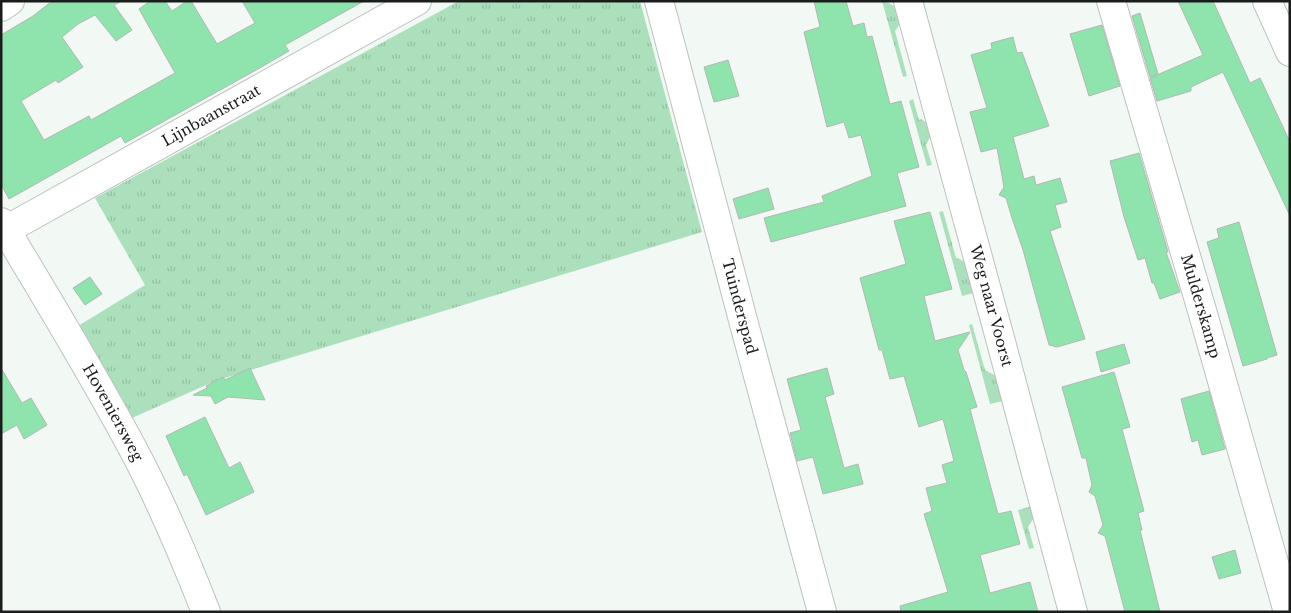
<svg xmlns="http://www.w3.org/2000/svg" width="1291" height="613" viewBox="0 0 1291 613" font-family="'Libre Baskerville',serif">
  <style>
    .grass { fill: url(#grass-tufts) }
    .building { fill: #8fe4ad; stroke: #b1b8b3 }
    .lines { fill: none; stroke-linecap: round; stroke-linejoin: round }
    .minor-casing { stroke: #bbc2bd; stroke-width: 30 }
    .minor { stroke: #fff; stroke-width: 28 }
    .labels { text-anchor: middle; stroke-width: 5; stroke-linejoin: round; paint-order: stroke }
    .street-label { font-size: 15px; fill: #1a1d1b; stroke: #fff }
  </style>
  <defs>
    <pattern id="grass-tufts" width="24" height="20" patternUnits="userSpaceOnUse" patternTransform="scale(1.25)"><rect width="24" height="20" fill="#ace0bc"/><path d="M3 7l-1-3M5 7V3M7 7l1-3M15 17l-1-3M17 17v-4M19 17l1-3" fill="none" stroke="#93c0a1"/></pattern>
  </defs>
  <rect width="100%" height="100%" fill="#f2f9f4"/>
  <path class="grass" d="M 459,1 L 640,1 L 702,232 L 215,381 L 132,418 L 78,326 L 145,285 L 95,198 Z
    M 882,1 L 886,1 L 887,3 L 889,3 L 898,9 L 902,20 L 896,30 L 895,31 L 907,76 L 903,77 Z
    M 913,99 L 919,120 L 921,119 L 931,126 L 932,133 L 926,145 L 932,165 L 927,166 L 909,101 Z
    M 943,211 L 956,258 L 958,258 L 966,263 L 974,293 L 962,296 L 939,212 Z
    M 972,324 L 985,370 L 996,376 L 1003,401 L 990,404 L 969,325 Z
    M 1032,506 L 1035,516 L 1028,527 L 1034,548 L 1029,549 L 1018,510 Z"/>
  <path class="building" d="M 52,1 L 122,1 L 114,5 L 132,30 L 116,41 L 95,15 L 78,24 L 62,37 L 83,67 L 58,83 L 56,80 L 21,101 L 44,140 L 89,116 L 91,120 L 175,73 L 139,9 L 150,1 L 165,1 L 172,11 L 187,1 L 191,1 L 217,44 L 255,23 L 242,1 L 364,1 L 285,45 L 289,51 L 258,69 L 125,143 L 121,136 L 9,199 L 1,184 L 1,35 L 33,16 Z
    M 814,1 L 846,1 L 853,26 L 864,23 L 867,37 L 872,36 L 890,104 L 901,101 L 919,167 L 897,173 L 906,206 L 771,242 L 764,218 L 824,202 L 822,196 L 872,176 L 861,135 L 849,138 L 844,122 L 827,127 L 804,32 L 820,27 Z
    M 1178,1 L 1213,1 L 1250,83 L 1260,78 L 1290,142 L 1290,216 L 1223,72 L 1191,87 L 1191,91 L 1157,101 L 1150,78 L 1203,55 Z
    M 1140,13 L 1158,74 L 1150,77 L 1132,16 Z
    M 1102,25 L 1120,86 L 1089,96 L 1070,34 Z
    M 1013,37 L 1017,53 L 1022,52 L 1049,126 L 1013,137 L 1024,179 L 1034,176 L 1036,185 L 1060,178 L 1067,202 L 1055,205 L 1061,227 L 1050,231 L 1085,339 L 1057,347 L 1049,345 L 1023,250 L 1012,218 L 1006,198 L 999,195 L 1004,187 L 997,148 L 981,152 L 970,112 L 987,108 L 971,55 L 992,49 L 991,43 Z
    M 728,60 L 739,96 L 714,102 L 704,67 Z
    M 1139,153 L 1168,252 L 1166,252 L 1180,292 L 1160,299 L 1154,283 L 1152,283 L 1145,258 L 1138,260 L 1124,217 L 1110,161 Z
    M 768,188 L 774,209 L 739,219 L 733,199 Z
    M 930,212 L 952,289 L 924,296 L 935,341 L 970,332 L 958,350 L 964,370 L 966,372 L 977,407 L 970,409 L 998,514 L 1011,511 L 1020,544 L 980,555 L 990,593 L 1030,582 L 1038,612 L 901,612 L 900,606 L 948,592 L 924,514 L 932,511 L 926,488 L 947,483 L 942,465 L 954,461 L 943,419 L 919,427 L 904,376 L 890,379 L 882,350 L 879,350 L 860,278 L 906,264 L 894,221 Z
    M 1239,222 L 1277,355 L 1267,358 L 1267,359 L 1243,366 L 1207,242 L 1219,238 L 1217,229 Z
    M 90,277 L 102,294 L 85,305 L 73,288 Z
    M 1124,344 L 1130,363 L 1101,372 L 1096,352 Z
    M 1,368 L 22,403 L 31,398 L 47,425 L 24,439 L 17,425 L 1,434 Z
    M 250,368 L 265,400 L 228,397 L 215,404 L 211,396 L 193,395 L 207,388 L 206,386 L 223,377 L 225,380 Z
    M 827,368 L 834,394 L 825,397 L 844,468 L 858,464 L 863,484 L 823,494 L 813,457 L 797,461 L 790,433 L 801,430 L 787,379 Z
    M 1114,372 L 1130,427 L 1122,429 L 1144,511 L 1138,513 L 1142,530 L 1140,530 L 1160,612 L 1125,612 L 1105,536 L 1098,533 L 1103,525 L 1095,496 L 1089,492 L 1092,485 L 1086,458 L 1082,458 L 1062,387 Z
    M 1209,391 L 1225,449 L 1202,455 L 1198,440 L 1192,442 L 1181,399 Z
    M 205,417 L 229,468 L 240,462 L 254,492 L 206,515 L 187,474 L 184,476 L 166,436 Z
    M 1235,550 L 1241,573 L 1219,579 L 1212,557 Z"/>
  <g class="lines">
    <defs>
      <g id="minor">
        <path id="s1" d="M 659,1 L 744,324 L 822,612"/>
        <path id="s2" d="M 908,1 L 1001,342 L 1073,612"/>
        <path id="s3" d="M 1111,1 L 1203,314 L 1288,612"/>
        <path d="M 1267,1 L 1290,52"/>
        <path d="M 1,7 L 10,1"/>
        <path id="s4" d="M 1,222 C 46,297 92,372 133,449 C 161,501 184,556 206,612"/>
        <path id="s5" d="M 6,230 L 417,1"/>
      </g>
    </defs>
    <use href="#minor" class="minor-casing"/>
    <use href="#minor" class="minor"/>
  </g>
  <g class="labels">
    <g class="street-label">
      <text dy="5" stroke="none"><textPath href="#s5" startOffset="235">Lijnbaanstraat</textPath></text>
      <text dy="5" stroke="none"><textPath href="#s2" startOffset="316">Weg naar Voorst</textPath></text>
      <text dy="5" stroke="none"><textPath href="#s3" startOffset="318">Mulderskamp</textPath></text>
      <text dy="5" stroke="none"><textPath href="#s1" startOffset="316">Tuinderspad</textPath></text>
      <text dy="5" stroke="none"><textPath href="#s4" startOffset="221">Hoveniersweg</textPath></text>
    </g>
  </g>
  <rect width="1291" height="613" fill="none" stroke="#1a1d1b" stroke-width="5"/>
</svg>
